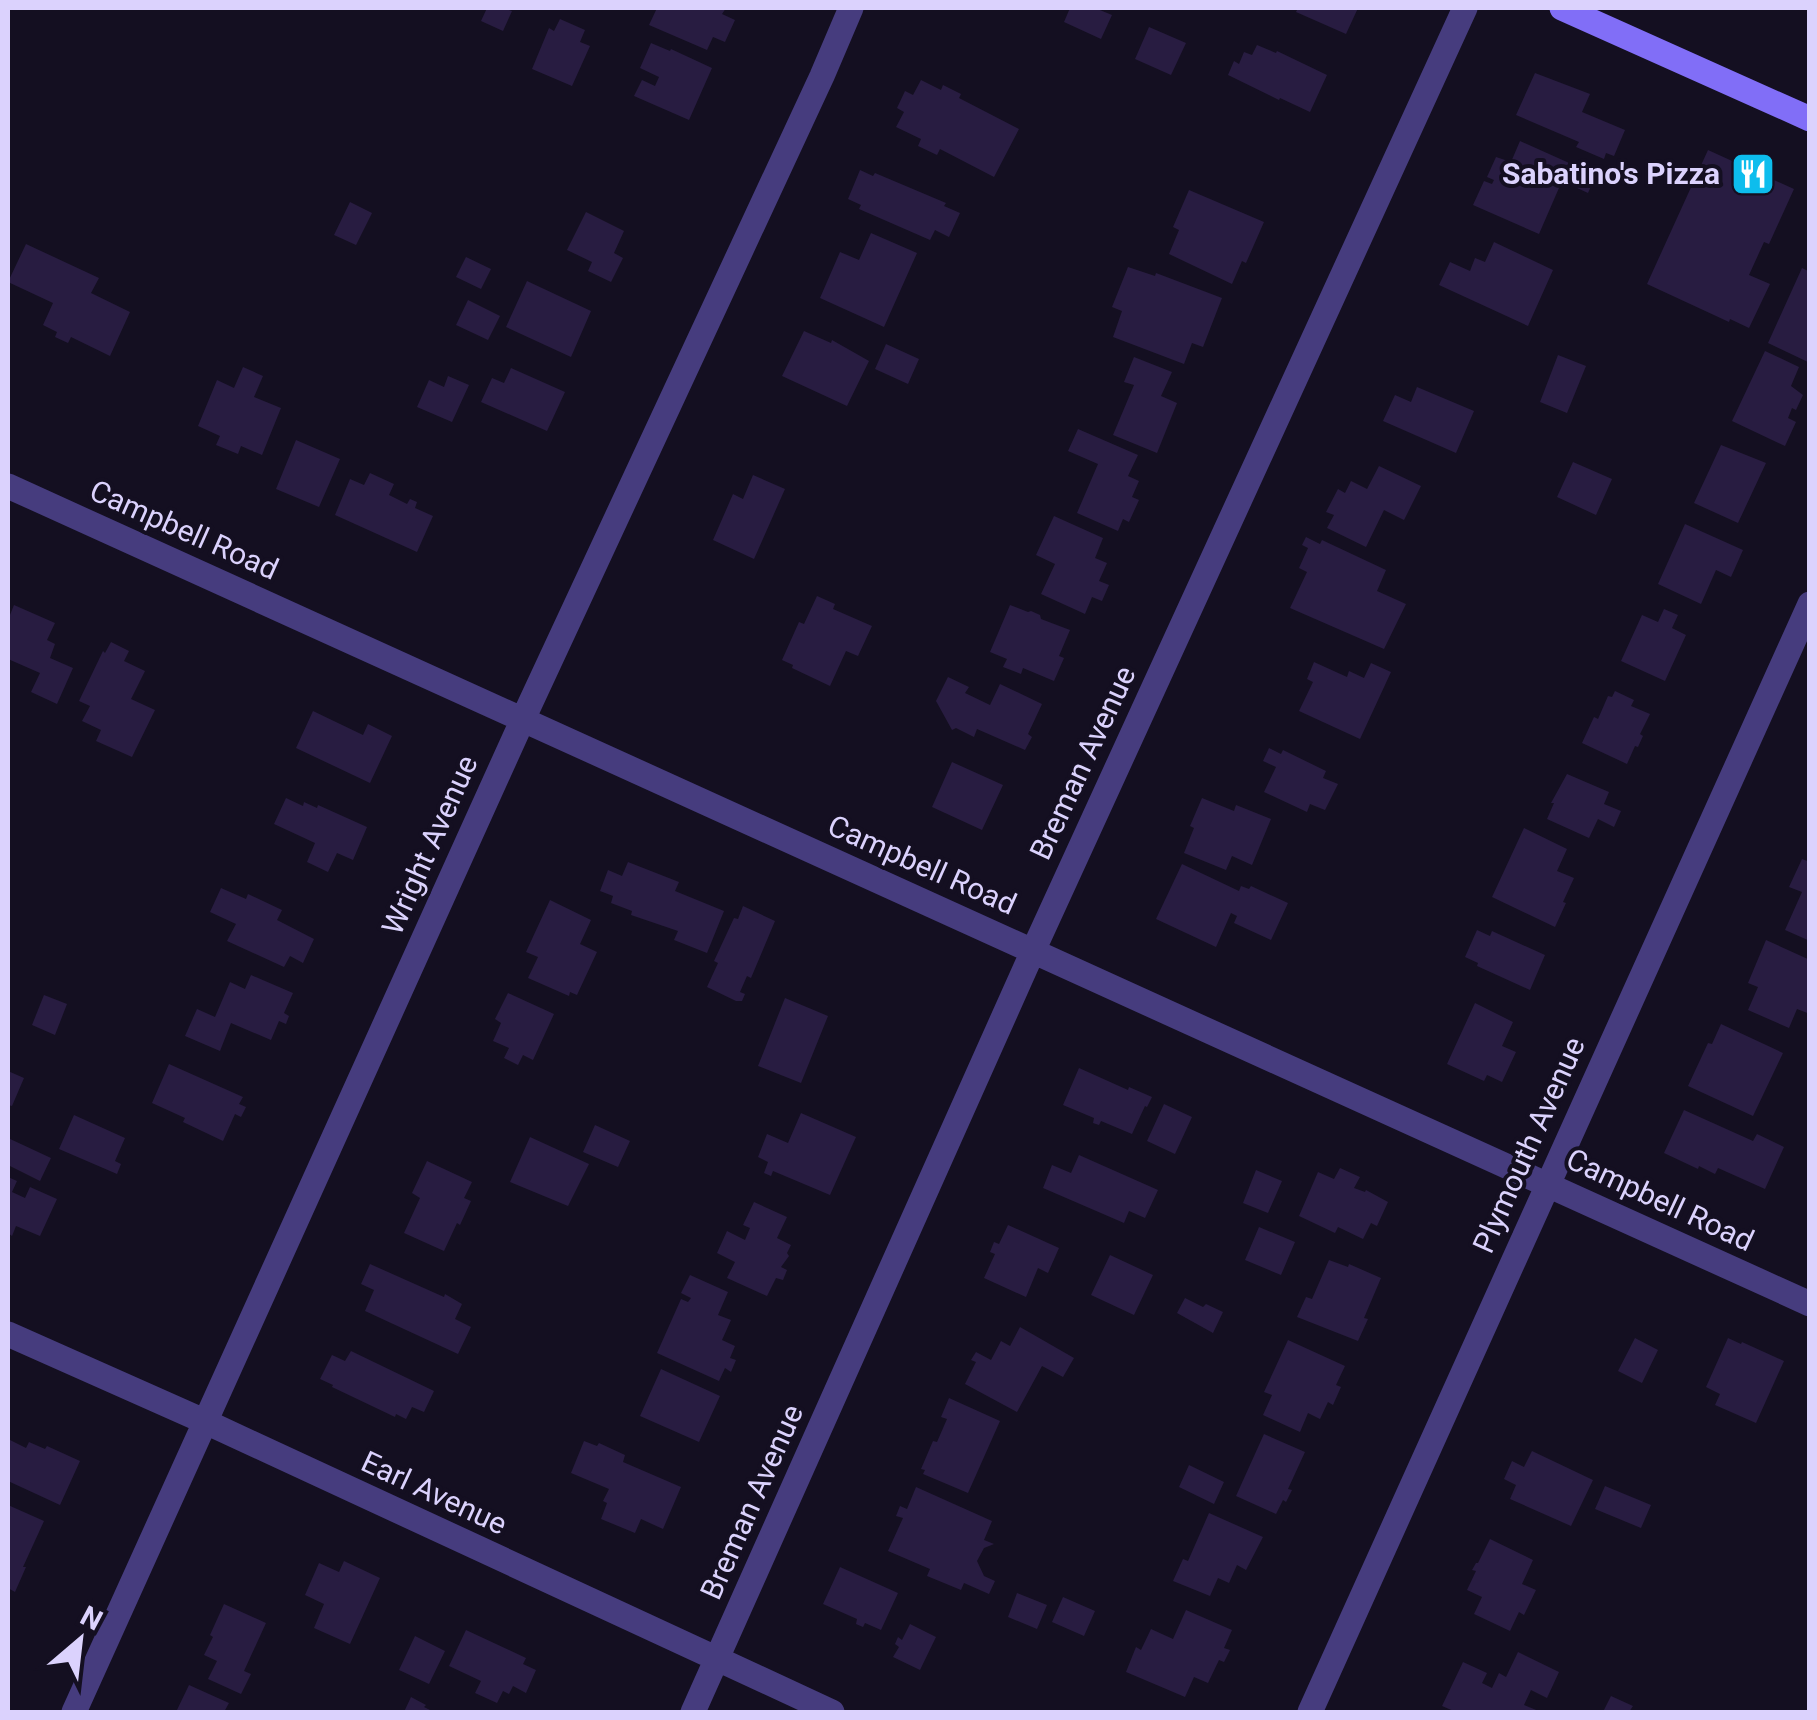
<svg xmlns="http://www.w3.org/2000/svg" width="1817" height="1720" viewBox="0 0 1817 1720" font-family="Roboto,sans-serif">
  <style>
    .building { fill: #281c41 }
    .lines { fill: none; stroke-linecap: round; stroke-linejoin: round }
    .street { stroke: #463c7e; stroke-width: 25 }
    .secondary { stroke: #816ef7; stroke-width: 25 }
    .labels { text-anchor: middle; stroke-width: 8; stroke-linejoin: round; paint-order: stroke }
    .poi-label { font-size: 30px; font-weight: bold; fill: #dbd2fd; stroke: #140f21; text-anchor: end }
    .street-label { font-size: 30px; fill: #dbd2fd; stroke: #140f21 }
  </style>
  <rect width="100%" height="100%" fill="#140f21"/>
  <path class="building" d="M 487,8 L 503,8 L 512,11 L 503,31 L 481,21 Z
    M 657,8 L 726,8 L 722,14 L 735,20 L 725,42 L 713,37 L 707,50 L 649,25 Z
    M 1070,8 L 1095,8 L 1112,15 L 1101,39 L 1064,22 Z
    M 1298,8 L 1358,8 L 1346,34 L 1296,12 Z
    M 560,19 L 585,30 L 580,42 L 590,46 L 572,86 L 532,69 L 549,28 L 554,31 Z
    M 1149,27 L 1186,43 L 1171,75 L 1135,59 Z
    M 651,43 L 670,51 L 671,49 L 712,68 L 689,120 L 634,96 L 642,80 L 655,86 L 659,77 L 640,68 Z
    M 1257,45 L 1276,53 L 1277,51 L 1327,75 L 1310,112 L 1280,98 L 1279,100 L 1228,75 L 1234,61 L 1239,64 L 1244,52 L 1252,55 Z
    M 1535,73 L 1590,94 L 1582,112 L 1625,130 L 1614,156 L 1606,153 L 1604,159 L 1576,147 L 1579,142 L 1516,115 Z
    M 921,80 L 941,90 L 943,85 L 961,94 L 959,98 L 1019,129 L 994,177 L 940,149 L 937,155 L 918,146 L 921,139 L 896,127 L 904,112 L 897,108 L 905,91 L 913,95 Z
    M 1520,141 L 1596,175 L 1588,193 L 1562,181 L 1539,234 L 1473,205 L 1484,181 L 1492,184 L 1494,180 L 1487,177 L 1496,157 L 1511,162 Z
    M 1708,150 L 1794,189 L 1769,244 L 1764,242 L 1749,275 L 1770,284 L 1749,328 L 1730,319 L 1729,322 L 1647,284 Z
    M 860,170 L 873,176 L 875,173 L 946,203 L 944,206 L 960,213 L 949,237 L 935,230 L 930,240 L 859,209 L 861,205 L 848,199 Z
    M 1189,190 L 1264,222 L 1246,263 L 1242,261 L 1232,284 L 1169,254 L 1179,230 L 1173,227 Z
    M 350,202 L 372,213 L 356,245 L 334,235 Z
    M 586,212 L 624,231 L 614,253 L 623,258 L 611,282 L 588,271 L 592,262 L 567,250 Z
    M 871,233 L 917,253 L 884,327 L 820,298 L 840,252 L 859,260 Z
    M 1494,242 L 1553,270 L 1528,326 L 1439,285 L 1450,262 L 1470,271 L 1475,258 L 1485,262 Z
    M 26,244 L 99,278 L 91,293 L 130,312 L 110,356 L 71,337 L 68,343 L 55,337 L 57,332 L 43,325 L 53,303 L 8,282 Z
    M 466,257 L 491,269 L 481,289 L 456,277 Z
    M 1128,267 L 1155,276 L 1156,273 L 1222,298 L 1203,347 L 1192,343 L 1184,364 L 1113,337 L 1122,311 L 1112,307 Z
    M 1802,268 L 1810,272 L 1810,363 L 1768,343 Z
    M 527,281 L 591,311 L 571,357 L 506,327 Z
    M 468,300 L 500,316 L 488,340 L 456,325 Z
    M 804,331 L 831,343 L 832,340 L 869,361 L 847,406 L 782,376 Z
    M 886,344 L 919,359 L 908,384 L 875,369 Z
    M 1765,351 L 1799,367 L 1791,386 L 1803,395 L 1796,410 L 1792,408 L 1788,418 L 1796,422 L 1785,446 L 1732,421 Z
    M 1558,355 L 1586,366 L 1567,413 L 1540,402 Z
    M 1134,357 L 1172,372 L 1161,396 L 1177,403 L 1157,453 L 1113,435 L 1134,385 L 1124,382 Z
    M 243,367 L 263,376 L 254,397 L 281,408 L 262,455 L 241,446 L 238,454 L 216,445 L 220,436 L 198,426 L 217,380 L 234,388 Z
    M 511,368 L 565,392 L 547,431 L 481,402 L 492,378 L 504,383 Z
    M 448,376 L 469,385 L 452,422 L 417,407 L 429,380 L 444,387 Z
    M 1417,387 L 1474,411 L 1456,453 L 1383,421 L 1395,395 L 1411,402 Z
    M 1078,429 L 1138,455 L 1128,476 L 1139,481 L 1132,497 L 1139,500 L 1129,522 L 1123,519 L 1118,531 L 1077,513 L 1098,464 L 1068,451 Z
    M 296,440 L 340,459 L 319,507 L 276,489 Z
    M 1721,445 L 1766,463 L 1738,523 L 1694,503 Z
    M 1573,462 L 1612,479 L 1596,515 L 1557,497 Z
    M 1379,466 L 1421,486 L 1404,520 L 1384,510 L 1366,547 L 1327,528 L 1334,515 L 1326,512 L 1338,489 L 1345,493 L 1351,481 L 1367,489 Z
    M 370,473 L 394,484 L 389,495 L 407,504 L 410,499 L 417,502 L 415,508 L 433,516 L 417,552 L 335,515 L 350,479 L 364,485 Z
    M 753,475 L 785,489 L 754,559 L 713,540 L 733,494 L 743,499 Z
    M 1054,516 L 1103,538 L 1095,558 L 1107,563 L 1099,581 L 1109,585 L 1102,601 L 1092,597 L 1085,614 L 1041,594 L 1055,564 L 1036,555 Z
    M 1685,524 L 1743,550 L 1731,577 L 1716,570 L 1701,604 L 1658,584 Z
    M 1306,537 L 1320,544 L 1322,540 L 1386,570 L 1377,591 L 1406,604 L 1384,649 L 1290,608 L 1307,572 L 1299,568 L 1308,548 L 1302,545 Z
    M 817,596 L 835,604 L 833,609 L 872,626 L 858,656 L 846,651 L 830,686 L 792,668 L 793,665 L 782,660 L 799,622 L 804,624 Z
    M 14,605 L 55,623 L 47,640 L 55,644 L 50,658 L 73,668 L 57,704 L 31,692 L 40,673 L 8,659 L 8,620 Z
    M 1010,605 L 1028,612 L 1031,611 L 1040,615 L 1041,619 L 1070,630 L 1059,656 L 1064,658 L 1054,681 L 1023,668 L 1021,674 L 1003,667 L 1007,659 L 990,652 Z
    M 1664,609 L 1678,615 L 1672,628 L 1686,635 L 1665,681 L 1621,661 L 1642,615 L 1658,622 Z
    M 111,642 L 129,651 L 124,661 L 145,671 L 131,699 L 155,710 L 132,757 L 96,741 L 101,730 L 82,721 L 90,706 L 79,701 L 103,651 L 105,653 Z
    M 1314,662 L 1347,677 L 1349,671 L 1364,678 L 1371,663 L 1391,672 L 1360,739 L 1299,711 L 1313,682 L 1307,679 Z
    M 948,677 L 969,687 L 965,693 L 990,705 L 1000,684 L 1042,704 L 1028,734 L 1032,737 L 1025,750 L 977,729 L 974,737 L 956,728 L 952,730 L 936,701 Z
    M 1615,691 L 1634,700 L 1631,706 L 1650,714 L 1640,734 L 1643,736 L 1638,747 L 1635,746 L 1627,764 L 1582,743 L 1594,717 L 1598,719 L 1608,696 L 1612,697 Z
    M 313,711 L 363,735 L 368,724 L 392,736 L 370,783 L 296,748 Z
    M 1269,748 L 1281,754 L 1283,750 L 1326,771 L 1323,778 L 1338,784 L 1325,810 L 1310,804 L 1307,812 L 1264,792 L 1276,767 L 1263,761 Z
    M 952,762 L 1003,785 L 982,830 L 932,807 Z
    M 1567,774 L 1609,792 L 1604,804 L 1621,811 L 1614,827 L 1598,819 L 1589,838 L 1547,819 L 1554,803 L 1551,803 Z
    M 286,798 L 303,806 L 304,802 L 317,808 L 318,805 L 367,827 L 353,860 L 337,853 L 328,872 L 307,862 L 315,843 L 274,824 Z
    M 1202,798 L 1234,811 L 1236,805 L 1271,819 L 1252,865 L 1232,856 L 1226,870 L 1184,853 L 1194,828 L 1190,826 Z
    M 1524,828 L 1567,849 L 1557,871 L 1574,878 L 1563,902 L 1566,903 L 1555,927 L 1492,897 Z
    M 1802,859 L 1810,862 L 1810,941 L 1785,930 L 1802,892 L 1789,887 Z
    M 628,862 L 679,882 L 675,891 L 724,911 L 707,953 L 674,940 L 678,931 L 631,915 L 632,911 L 611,903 L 613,896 L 600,891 L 608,870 L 622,876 Z
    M 1182,864 L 1239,891 L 1241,886 L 1249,889 L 1251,886 L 1288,903 L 1271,940 L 1234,923 L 1237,916 L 1231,913 L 1216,947 L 1156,919 Z
    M 221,888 L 246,899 L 248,894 L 282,910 L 277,920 L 314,939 L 303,963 L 290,956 L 284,967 L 227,941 L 236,924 L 210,912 Z
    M 550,900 L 591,920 L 580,944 L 597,952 L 577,995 L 570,992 L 569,996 L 528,978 L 538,957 L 526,952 Z
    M 743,906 L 775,921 L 751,978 L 747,976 L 740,992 L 745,994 L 742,1001 L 736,1001 L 707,987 L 718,963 L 714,961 L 734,918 L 738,919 Z
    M 1477,930 L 1490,936 L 1492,931 L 1545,955 L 1530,990 L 1477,966 L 1478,963 L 1465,957 Z
    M 1766,940 L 1810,960 L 1810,1014 L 1797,1009 L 1789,1028 L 1748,1010 L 1758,987 L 1748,983 Z
    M 251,975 L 293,993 L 284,1013 L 289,1016 L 286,1024 L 279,1021 L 271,1040 L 231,1023 L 220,1051 L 185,1036 L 197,1009 L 215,1017 L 230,982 L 245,989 Z
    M 508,993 L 554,1014 L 533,1060 L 523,1055 L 518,1065 L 504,1058 L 509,1048 L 493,1041 L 501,1023 L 495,1019 Z
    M 44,995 L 67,1004 L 55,1035 L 32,1025 Z
    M 785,998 L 828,1016 L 801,1083 L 758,1066 Z
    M 1475,1003 L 1513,1022 L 1502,1046 L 1516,1052 L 1502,1082 L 1487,1075 L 1484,1081 L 1447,1064 Z
    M 1721,1024 L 1783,1053 L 1753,1116 L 1688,1086 L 1708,1043 L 1712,1044 Z
    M 169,1064 L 243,1097 L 239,1104 L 246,1107 L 241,1117 L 235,1114 L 223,1141 L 183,1122 L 185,1118 L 152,1103 Z
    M 1079,1068 L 1128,1090 L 1129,1087 L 1152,1097 L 1147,1107 L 1145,1106 L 1132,1134 L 1101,1121 L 1099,1125 L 1093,1123 L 1094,1118 L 1063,1105 Z
    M 8,1071 L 24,1078 L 12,1106 L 8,1105 Z
    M 1164,1104 L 1192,1117 L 1175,1154 L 1147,1141 Z
    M 1684,1110 L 1753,1141 L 1757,1134 L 1784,1147 L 1765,1189 L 1718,1168 L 1715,1174 L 1699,1166 L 1698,1169 L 1664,1153 Z
    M 801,1113 L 856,1137 L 830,1195 L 773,1171 L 771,1176 L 764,1173 L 768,1162 L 758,1157 L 767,1134 L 788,1143 Z
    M 74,1115 L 125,1138 L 115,1161 L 121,1164 L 117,1174 L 59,1149 Z
    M 595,1125 L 630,1141 L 618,1167 L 583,1152 Z
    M 530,1137 L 589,1164 L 568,1206 L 510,1182 Z
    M 8,1138 L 51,1158 L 40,1181 L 8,1165 Z
    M 1079,1155 L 1158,1190 L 1145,1218 L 1129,1211 L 1124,1223 L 1043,1188 L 1052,1165 L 1071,1173 Z
    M 427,1161 L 472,1182 L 464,1198 L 471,1201 L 460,1225 L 457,1223 L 444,1251 L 404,1233 L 420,1198 L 412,1193 Z
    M 1340,1168 L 1360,1177 L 1354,1188 L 1365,1192 L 1366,1190 L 1388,1202 L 1377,1226 L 1371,1223 L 1363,1239 L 1338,1227 L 1335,1233 L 1299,1216 L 1318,1172 L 1334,1179 Z
    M 1256,1170 L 1282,1181 L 1268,1213 L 1243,1203 Z
    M 8,1177 L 17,1181 L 12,1192 L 25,1198 L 30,1187 L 57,1199 L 40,1236 L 16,1226 L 12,1236 L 8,1233 Z
    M 754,1202 L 787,1217 L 777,1238 L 791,1245 L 787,1253 L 789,1256 L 781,1267 L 787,1270 L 783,1280 L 776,1278 L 767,1296 L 727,1278 L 735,1262 L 717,1253 L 727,1231 L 745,1240 L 750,1228 L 743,1225 Z
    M 1008,1225 L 1059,1248 L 1048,1273 L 1038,1268 L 1026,1297 L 984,1278 L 995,1254 L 990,1252 L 994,1242 L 999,1244 Z
    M 1259,1227 L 1295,1242 L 1281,1275 L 1245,1260 Z
    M 1110,1255 L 1153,1275 L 1134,1315 L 1091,1295 Z
    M 1329,1260 L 1348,1267 L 1349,1264 L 1381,1278 L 1364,1318 L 1368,1319 L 1358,1341 L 1297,1317 L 1306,1297 L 1312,1299 Z
    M 370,1264 L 444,1297 L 445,1294 L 462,1304 L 455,1319 L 471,1327 L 458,1354 L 365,1311 L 374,1290 L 361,1284 Z
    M 690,1275 L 728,1292 L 718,1315 L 731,1320 L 722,1340 L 735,1346 L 730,1358 L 736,1360 L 731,1372 L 725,1368 L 719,1381 L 657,1353 L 681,1299 L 688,1302 L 691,1298 L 681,1293 Z
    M 1185,1298 L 1203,1307 L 1206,1304 L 1223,1312 L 1213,1333 L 1177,1313 Z
    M 1020,1327 L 1074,1358 L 1063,1377 L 1042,1366 L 1017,1412 L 965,1384 L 976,1362 L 971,1360 L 976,1352 L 991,1360 L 1001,1341 L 1010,1346 Z
    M 1635,1338 L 1658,1350 L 1642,1383 L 1618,1371 Z
    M 1728,1338 L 1741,1344 L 1742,1342 L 1784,1361 L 1756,1423 L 1715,1405 L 1720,1394 L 1706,1387 Z
    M 1288,1340 L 1345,1366 L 1336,1385 L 1341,1387 L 1333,1405 L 1328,1402 L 1320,1419 L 1308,1413 L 1300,1432 L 1263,1415 L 1272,1395 L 1264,1392 Z
    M 351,1351 L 434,1391 L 424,1412 L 412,1407 L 406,1419 L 396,1414 L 395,1417 L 332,1387 L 333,1385 L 320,1379 L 332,1355 L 345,1361 Z
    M 661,1369 L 720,1396 L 699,1442 L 640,1416 Z
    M 949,1398 L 1000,1421 L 968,1493 L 923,1474 L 925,1470 L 921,1469 L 933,1441 L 937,1442 L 947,1419 L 941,1417 Z
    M 1264,1434 L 1305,1452 L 1288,1489 L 1292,1490 L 1286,1502 L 1283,1500 L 1276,1514 L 1236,1496 Z
    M 8,1439 L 26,1448 L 29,1442 L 45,1449 L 47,1446 L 80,1461 L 60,1505 L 8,1481 Z
    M 584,1441 L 597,1446 L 599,1443 L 625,1455 L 623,1462 L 681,1487 L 663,1529 L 641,1519 L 635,1533 L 601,1519 L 607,1503 L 603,1501 L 609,1489 L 571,1473 Z
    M 1532,1451 L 1593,1480 L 1571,1526 L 1510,1499 L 1516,1485 L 1504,1479 L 1512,1461 L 1524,1467 Z
    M 1189,1465 L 1224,1482 L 1214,1504 L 1179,1487 Z
    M 1605,1486 L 1651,1505 L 1641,1528 L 1595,1509 Z
    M 916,1487 L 992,1521 L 984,1540 L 994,1544 L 984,1548 L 977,1561 L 984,1576 L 995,1581 L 989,1594 L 964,1583 L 961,1590 L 927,1576 L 930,1569 L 888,1551 L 903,1518 L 896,1516 L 900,1506 L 907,1509 Z
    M 8,1505 L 44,1521 L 23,1567 L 26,1567 L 15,1592 L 8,1588 Z
    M 1209,1513 L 1263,1537 L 1246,1570 L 1237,1565 L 1229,1583 L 1218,1578 L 1210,1596 L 1173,1581 L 1183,1559 L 1188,1561 Z
    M 1490,1539 L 1533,1560 L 1522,1584 L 1536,1590 L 1524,1615 L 1519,1612 L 1510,1631 L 1474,1614 L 1482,1597 L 1467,1590 L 1476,1571 L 1472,1570 L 1476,1563 L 1478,1563 Z
    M 344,1561 L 380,1578 L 350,1644 L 314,1628 L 324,1604 L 305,1595 L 319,1563 L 339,1572 Z
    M 840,1567 L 898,1593 L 881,1630 L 865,1623 L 863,1627 L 856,1624 L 857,1619 L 823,1604 Z
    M 1017,1593 L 1047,1605 L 1037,1629 L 1008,1617 Z
    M 1063,1597 L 1095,1611 L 1084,1636 L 1052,1622 Z
    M 224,1604 L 266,1623 L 244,1671 L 251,1674 L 241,1694 L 208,1679 L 217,1661 L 204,1655 L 213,1637 L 210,1635 Z
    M 1186,1610 L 1232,1630 L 1224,1648 L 1230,1650 L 1224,1662 L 1219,1660 L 1208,1683 L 1194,1677 L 1185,1697 L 1126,1672 L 1136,1647 L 1141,1650 L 1151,1629 L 1173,1639 Z
    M 910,1624 L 936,1637 L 920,1670 L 893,1657 L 899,1647 L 895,1644 L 898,1637 L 902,1640 Z
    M 466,1630 L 526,1658 L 523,1664 L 536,1670 L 526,1693 L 513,1686 L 509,1694 L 503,1691 L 497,1703 L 475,1693 L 481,1681 L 449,1666 Z
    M 415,1636 L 445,1651 L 429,1684 L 399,1670 Z
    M 1518,1652 L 1559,1672 L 1547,1698 L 1531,1690 L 1524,1705 L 1541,1712 L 1456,1712 L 1442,1706 L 1463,1662 L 1487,1673 L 1482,1683 L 1492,1688 L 1499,1673 L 1506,1677 Z
    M 189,1685 L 229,1703 L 224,1712 L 176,1712 Z
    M 1611,1696 L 1633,1706 L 1629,1712 L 1603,1712 Z
    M 411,1697 L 426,1705 L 424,1707 L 434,1712 L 404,1712 Z"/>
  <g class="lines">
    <path class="street" d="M 8,486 L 1810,1304
      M 8,1334 L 206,1422 L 832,1712
      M 74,1712 L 523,719 L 822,76 L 851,8
      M 693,1712 L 1033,951 L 1465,8
      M 1310,1712 C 1476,1343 1640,973 1810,604"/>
    <path class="secondary" d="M 1562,8 L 1810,119"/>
  </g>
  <defs>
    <symbol id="restaurant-square" viewBox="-11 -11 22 22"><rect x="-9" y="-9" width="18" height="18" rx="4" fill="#0dbded" stroke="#140f21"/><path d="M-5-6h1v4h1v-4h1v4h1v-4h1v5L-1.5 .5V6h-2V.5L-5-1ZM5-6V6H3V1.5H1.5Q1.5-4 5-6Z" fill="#fff"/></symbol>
  </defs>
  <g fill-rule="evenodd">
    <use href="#restaurant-square" x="1728" y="149" width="50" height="50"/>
  </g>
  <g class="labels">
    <g class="poi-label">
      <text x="1720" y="184">Sabatino's Pizza</text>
    </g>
    <g class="street-label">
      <text transform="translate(184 530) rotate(24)" y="10">Campbell Road</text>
      <text transform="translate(1083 763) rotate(-65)" y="10">Breman Avenue</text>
      <text transform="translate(430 845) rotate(-66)" y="10">Wright Avenue</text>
      <text transform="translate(922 865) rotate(24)" y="10">Campbell Road</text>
      <text transform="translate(1529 1145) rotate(-66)" y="10">Plymouth Avenue</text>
      <text transform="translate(1660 1200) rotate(25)" y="10">Campbell Road</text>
      <text transform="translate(434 1493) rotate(25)" y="10">Earl Avenue</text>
      <text transform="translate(752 1502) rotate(-66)" y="10">Breman Avenue</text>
    </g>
  </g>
  <rect width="1817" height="1720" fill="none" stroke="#dbd2fd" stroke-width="20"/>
  <g transform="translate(80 1640) rotate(28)" stroke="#140f21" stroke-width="8" paint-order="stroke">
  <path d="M0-8L18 38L0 25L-18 38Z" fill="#dbd2fd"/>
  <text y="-15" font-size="28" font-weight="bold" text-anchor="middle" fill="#dbd2fd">N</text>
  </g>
</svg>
